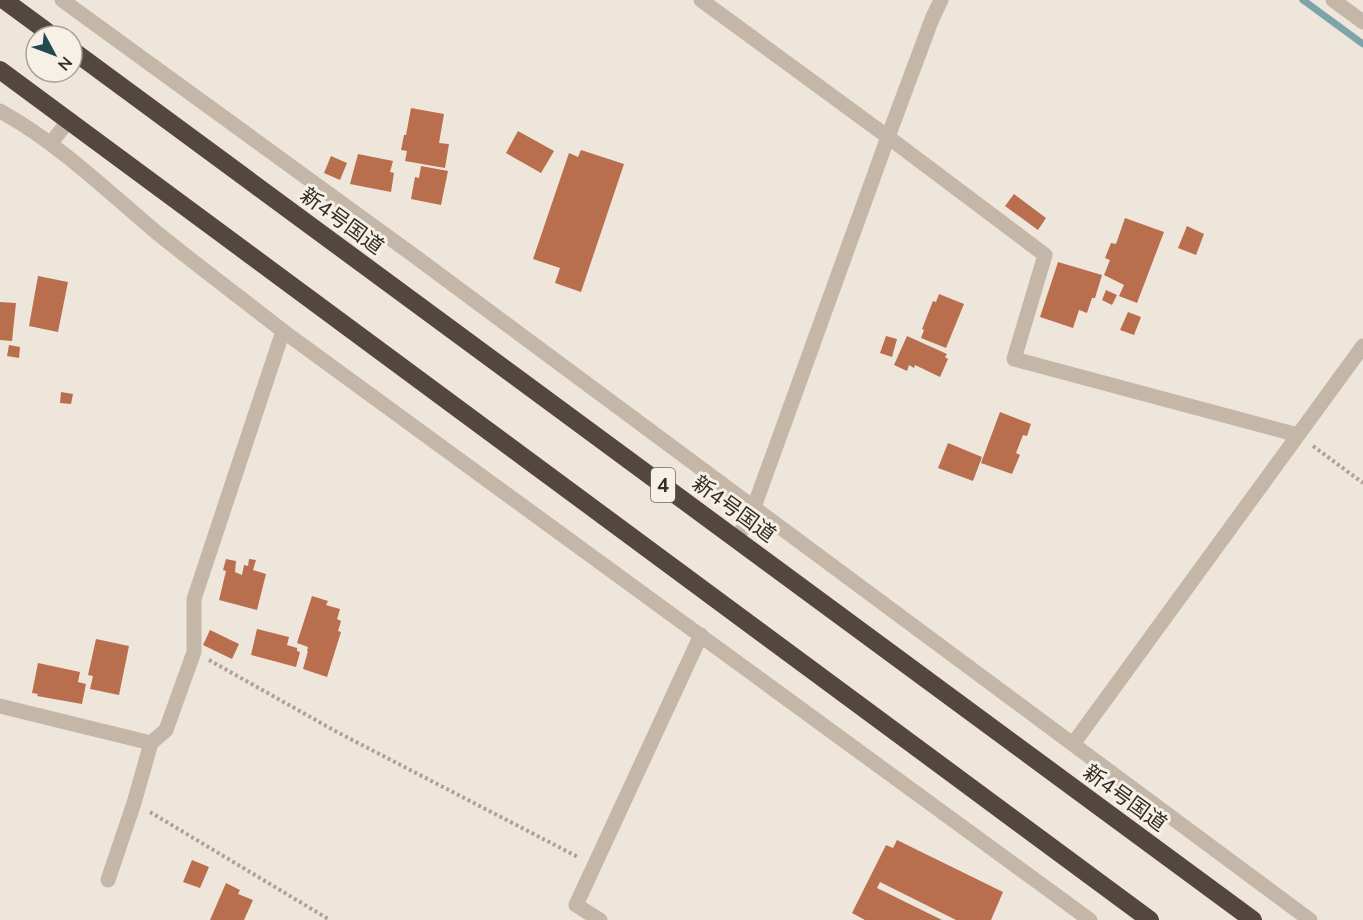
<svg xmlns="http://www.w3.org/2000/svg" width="1363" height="920" viewBox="0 0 1363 920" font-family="'Nunito Sans','Noto Sans JP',sans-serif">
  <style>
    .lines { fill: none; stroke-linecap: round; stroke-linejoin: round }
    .stream { stroke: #7da4a9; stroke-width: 7 }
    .building { fill: #b96f4e }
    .path { stroke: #b1a192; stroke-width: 4; stroke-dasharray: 3 3; stroke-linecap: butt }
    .minor { stroke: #c5b7a8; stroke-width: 15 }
    .highway { stroke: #53473f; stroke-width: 18 }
    .labels { text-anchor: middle; stroke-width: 6; stroke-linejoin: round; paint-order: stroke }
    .shield { fill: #f7f0e6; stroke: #6e6760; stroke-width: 1.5 }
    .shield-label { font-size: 20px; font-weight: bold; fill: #332c27 }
    .street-label { font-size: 21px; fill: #332c27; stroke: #f7f0e6 }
  </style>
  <rect width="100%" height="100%" fill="#efe6db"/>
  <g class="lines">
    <path class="stream" d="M 1303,0 L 1363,44"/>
  </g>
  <path class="building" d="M 411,108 L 444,114 L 439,143 L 449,144 L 445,168 L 405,161 L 407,151 L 401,150 L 404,135 L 406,135 Z
    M 518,131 L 554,151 L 541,173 L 506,153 Z
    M 581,150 L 624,164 L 581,292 L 555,283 L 560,268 L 533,259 L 569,153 L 578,157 Z
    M 358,154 L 393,161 L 390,172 L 394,173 L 391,192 L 350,184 Z
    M 331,156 L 347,163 L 340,180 L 324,173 Z
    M 421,166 L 448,171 L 441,205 L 411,199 L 415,177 L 419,178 Z
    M 1014,194 L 1046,218 L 1038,230 L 1005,206 Z
    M 1125,218 L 1164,232 L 1137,303 L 1119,296 L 1124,285 L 1104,275 L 1110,260 L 1105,258 L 1111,243 L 1116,244 Z
    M 1187,226 L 1204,234 L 1196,255 L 1178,248 Z
    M 1058,262 L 1102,275 L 1095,298 L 1092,298 L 1087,313 L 1079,310 L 1073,328 L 1040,317 Z
    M 38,276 L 68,282 L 58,332 L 29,326 Z
    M 1106,290 L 1117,295 L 1112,305 L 1102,300 Z
    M 939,294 L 964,304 L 946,348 L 921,338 L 924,330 L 922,329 L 933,301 L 936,302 Z
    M 0,302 L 16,303 L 12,341 L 0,340 Z
    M 1128,312 L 1141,317 L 1134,335 L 1120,330 Z
    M 886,336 L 897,339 L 892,357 L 880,353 Z
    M 907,336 L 947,354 L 945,357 L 948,359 L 940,377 L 915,365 L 914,368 L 909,365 L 907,371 L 894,365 Z
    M 9,345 L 20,347 L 19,358 L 7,356 Z
    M 61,392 L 73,394 L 71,404 L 60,403 Z
    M 1000,412 L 1031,424 L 1027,436 L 1023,435 L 1016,453 L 1020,455 L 1012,474 L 981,463 Z
    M 948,443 L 982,457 L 973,481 L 938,468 Z
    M 226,559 L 236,561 L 235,572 L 242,575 L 244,565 L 248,566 L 249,559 L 256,560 L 253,570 L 266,574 L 257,610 L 219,600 L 226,571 L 223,570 Z
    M 312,596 L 328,601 L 326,605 L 340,609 L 337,619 L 341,621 L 338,631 L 341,632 L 327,677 L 303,669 L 308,651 L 307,651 L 308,647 L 297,643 Z
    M 257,629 L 289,637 L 287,645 L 297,648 L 297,651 L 300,652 L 296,667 L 251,655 Z
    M 210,630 L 239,644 L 232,659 L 203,645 Z
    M 96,639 L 129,646 L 119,695 L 90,689 L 93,676 L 88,675 Z
    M 38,663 L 80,672 L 78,682 L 86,684 L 82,704 L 37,696 L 38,694 L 32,693 Z
    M 897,840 L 1003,892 L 991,920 L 956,920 L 880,882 L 877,888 L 942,920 L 865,920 L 852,913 L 886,845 L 893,848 Z
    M 192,860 L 209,867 L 200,888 L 183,882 Z
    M 226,883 L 240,890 L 238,894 L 253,900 L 244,920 L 210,920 Z"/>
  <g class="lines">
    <path class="path" d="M 1313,446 L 1363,483
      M 209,660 L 337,732 L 578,857
      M 150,812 L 330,920"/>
    <path class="minor" d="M 62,0 L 409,252 L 1310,920
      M 701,0 L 888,137 L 1045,255 L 1014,359 L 1298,435
      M 1333,0 L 1363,22
      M 0,111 C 58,143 105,189 156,232 C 198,266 241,298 283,331 L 1090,920
      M 51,143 L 69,120
      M 737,539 L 754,507 L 888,137 L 932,19 L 941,0
      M 0,706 L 151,743
      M 1073,744 L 1363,346
      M 108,880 L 134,803 L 151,743 L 166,730 L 194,652 L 194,599 L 283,331
      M 600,920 L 576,905 L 701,635"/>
    <path class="highway" d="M 4,0 L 53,36
      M 72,50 L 1253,920
      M 0,70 L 1150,920"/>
  </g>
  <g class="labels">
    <rect class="shield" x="651" y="468" width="24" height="34" rx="4.5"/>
    <g class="shield-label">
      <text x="663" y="492">4</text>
    </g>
    <g class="street-label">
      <text transform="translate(342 221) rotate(36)" y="7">新4号国道</text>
      <text transform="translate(734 509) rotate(36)" y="7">新4号国道</text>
      <text transform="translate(1125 798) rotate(36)" y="7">新4号国道</text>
    </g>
  </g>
  <g transform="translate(54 54) rotate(131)"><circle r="28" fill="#f7f0e6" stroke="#a9a29a" stroke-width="1.5"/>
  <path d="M0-4.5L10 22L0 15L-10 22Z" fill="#214a50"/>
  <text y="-9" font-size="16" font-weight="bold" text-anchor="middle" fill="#332c27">N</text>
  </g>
</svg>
